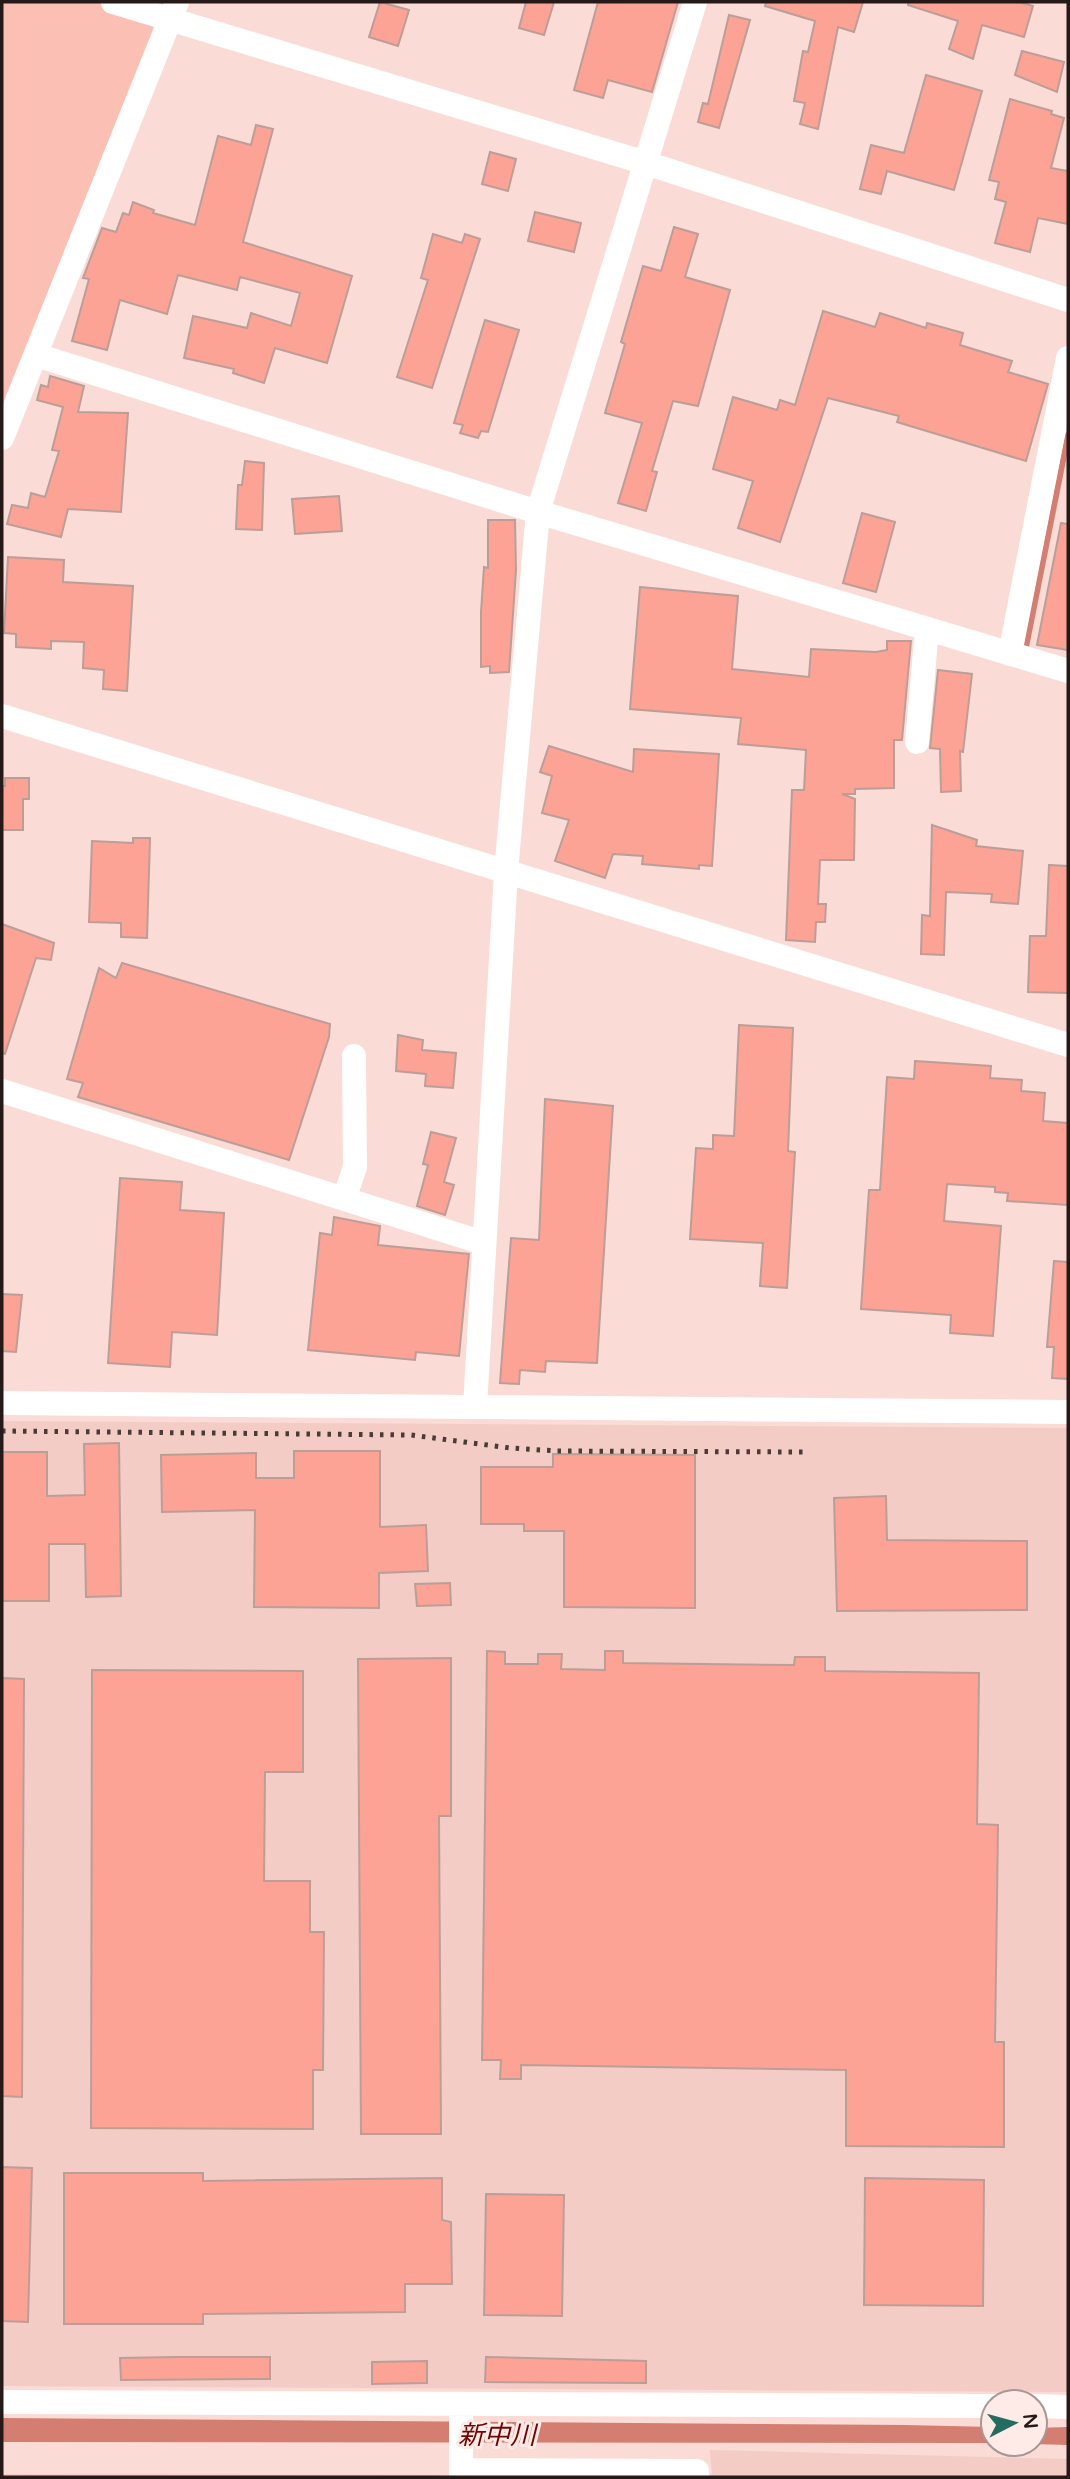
<svg xmlns="http://www.w3.org/2000/svg" width="1070" height="2479" viewBox="0 0 1070 2479" font-family="'Varela Round','Noto Sans JP',sans-serif">
  <style>
    .built { fill: #f3ccc5 }
    .green { fill: #fcbfb4 }
    .water { fill: #d37e71 }
    .lines { fill: none; stroke-linecap: round; stroke-linejoin: round }
    .stream { stroke: #d37e71; stroke-width: 6 }
    .building { fill: #fca396; stroke: #bc9e99; stroke-width: 2 }
    .minor { stroke: #fff; stroke-width: 24 }
    .rail { stroke: #493b38; stroke-width: 5; stroke-dasharray: 3.5 7; stroke-linecap: butt }
    .labels { text-anchor: middle; stroke-width: 6; stroke-linejoin: round; paint-order: stroke }
    .water-label { font-size: 26px; font-style: italic; fill: #700402; stroke: #feebe8 }
  </style>
  <rect width="100%" height="100%" fill="#fadbd5"/>
  <path class="built" d="M 2,1421 L 1068,1428 L 1068,2392 L 2,2386 Z
    M 710,2450 L 1068,2459 L 1068,2477 L 712,2477 Z
    M 2,2474 L 441,2475 L 441,2477 L 2,2477 Z"/>
  <path class="green" d="M 2,2 L 177,2 L 2,437 Z"/>
  <path class="water" d="M 2,2418 L 905,2425 L 993,2427 L 993,2443 L 2,2442 Z
    M 1068,2427 L 1068,2445 L 1032,2444 L 1035,2444 L 1035,2428 Z"/>
  <g class="lines">
    <path class="stream" d="M 1025,652 L 1068,435"/>
  </g>
  <path class="building" d="M 380,2 L 409,10 L 398,46 L 369,37 Z
    M 526,2 L 554,2 L 544,35 L 519,28 Z
    M 598,2 L 678,2 L 652,92 L 608,80 L 603,98 L 574,90 Z
    M 766,2 L 863,2 L 854,32 L 838,27 L 818,129 L 800,124 L 805,103 L 794,101 L 803,51 L 808,52 L 815,21 L 765,6 Z
    M 908,2 L 1019,2 L 1033,6 L 1024,37 L 982,25 L 973,59 L 949,49 L 958,21 L 908,5 Z
    M 729,15 L 750,20 L 719,128 L 698,122 L 703,103 L 708,104 Z
    M 1022,51 L 1064,62 L 1057,92 L 1015,75 Z
    M 926,75 L 982,91 L 954,190 L 887,171 L 881,194 L 860,189 L 871,145 L 904,153 Z
    M 1010,99 L 1052,111 L 1051,114 L 1064,118 L 1051,168 L 1068,171 L 1068,224 L 1038,218 L 1030,252 L 995,243 L 1006,202 L 995,199 L 999,182 L 989,180 Z
    M 256,125 L 273,129 L 243,242 L 352,276 L 327,363 L 275,348 L 264,383 L 233,373 L 234,369 L 184,358 L 193,316 L 247,328 L 251,313 L 291,326 L 300,293 L 240,277 L 237,290 L 178,275 L 167,314 L 120,300 L 107,350 L 72,341 L 89,279 L 83,278 L 102,228 L 116,232 L 123,213 L 129,215 L 133,202 L 154,210 L 153,213 L 195,225 L 218,136 L 251,145 Z
    M 490,152 L 516,159 L 508,191 L 482,184 Z
    M 535,212 L 581,223 L 574,252 L 528,241 Z
    M 674,227 L 698,234 L 685,277 L 730,290 L 698,406 L 673,401 L 652,471 L 657,472 L 646,511 L 618,503 L 642,423 L 605,413 L 625,344 L 621,342 L 643,266 L 661,271 Z
    M 433,234 L 462,243 L 465,234 L 480,239 L 432,388 L 397,377 L 428,280 L 421,278 Z
    M 823,311 L 875,327 L 880,313 L 926,328 L 927,323 L 963,333 L 960,345 L 1012,361 L 1008,372 L 1048,384 L 1026,461 L 897,422 L 899,416 L 828,398 L 780,542 L 738,528 L 753,481 L 713,469 L 733,397 L 777,410 L 780,400 L 795,405 Z
    M 485,320 L 519,330 L 488,432 L 481,431 L 478,438 L 460,433 L 463,425 L 454,423 Z
    M 50,376 L 84,386 L 78,412 L 128,413 L 121,512 L 68,509 L 61,537 L 7,524 L 12,505 L 28,508 L 31,493 L 45,497 L 59,451 L 52,450 L 63,407 L 37,400 L 41,385 L 48,387 Z
    M 245,461 L 264,463 L 262,530 L 236,529 L 238,485 L 242,485 Z
    M 339,496 L 342,531 L 295,534 L 292,499 Z
    M 862,513 L 895,522 L 876,592 L 843,583 Z
    M 488,520 L 515,520 L 516,570 L 509,672 L 490,673 L 490,666 L 481,667 L 481,612 L 484,567 L 488,568 Z
    M 1061,523 L 1068,524 L 1068,650 L 1037,645 Z
    M 8,557 L 64,560 L 63,582 L 133,586 L 127,691 L 103,689 L 104,670 L 83,668 L 84,642 L 51,641 L 51,649 L 16,647 L 16,634 L 4,633 Z
    M 640,587 L 738,596 L 732,669 L 809,677 L 811,649 L 876,652 L 887,650 L 887,641 L 911,641 L 902,740 L 894,740 L 894,788 L 855,789 L 855,794 L 842,794 L 855,799 L 854,860 L 820,860 L 818,904 L 826,904 L 825,922 L 816,922 L 815,942 L 786,940 L 792,790 L 804,790 L 806,750 L 738,744 L 741,718 L 630,709 Z
    M 938,670 L 972,674 L 963,752 L 960,751 L 961,791 L 941,792 L 940,749 L 930,748 Z
    M 549,746 L 633,772 L 634,749 L 719,754 L 712,866 L 699,865 L 699,869 L 642,864 L 643,856 L 613,854 L 605,878 L 555,861 L 569,820 L 542,813 L 552,776 L 540,772 Z
    M 5,778 L 29,778 L 29,799 L 23,799 L 23,830 L 2,830 L 2,786 L 5,786 Z
    M 932,825 L 977,840 L 976,846 L 1023,851 L 1018,904 L 991,902 L 992,894 L 946,892 L 944,955 L 921,954 L 922,915 L 930,916 Z
    M 133,838 L 150,838 L 147,938 L 121,937 L 121,923 L 89,922 L 92,841 L 133,843 Z
    M 1049,865 L 1068,866 L 1068,993 L 1028,992 L 1030,936 L 1046,936 Z
    M 2,924 L 54,943 L 51,960 L 36,958 L 5,1054 L 2,1053 Z
    M 122,963 L 330,1024 L 329,1037 L 289,1160 L 78,1097 L 83,1083 L 67,1079 L 99,968 L 116,978 Z
    M 739,1025 L 793,1028 L 788,1151 L 795,1152 L 787,1288 L 760,1286 L 763,1243 L 690,1239 L 696,1148 L 713,1149 L 713,1135 L 734,1136 Z
    M 398,1035 L 423,1040 L 422,1050 L 456,1053 L 453,1088 L 425,1086 L 426,1074 L 396,1071 Z
    M 915,1061 L 991,1066 L 990,1078 L 1022,1080 L 1021,1091 L 1045,1093 L 1043,1121 L 1068,1123 L 1068,1205 L 1007,1201 L 1008,1193 L 995,1192 L 995,1187 L 947,1184 L 944,1221 L 1001,1226 L 993,1336 L 950,1333 L 951,1315 L 861,1309 L 869,1190 L 880,1190 L 887,1077 L 914,1079 Z
    M 545,1099 L 613,1106 L 597,1363 L 546,1361 L 545,1372 L 520,1370 L 519,1384 L 500,1383 L 511,1238 L 539,1240 Z
    M 431,1132 L 456,1138 L 444,1182 L 454,1185 L 445,1215 L 417,1206 L 428,1165 L 423,1164 Z
    M 120,1178 L 182,1182 L 180,1210 L 224,1213 L 217,1335 L 172,1332 L 170,1367 L 108,1363 Z
    M 334,1217 L 380,1226 L 378,1245 L 469,1254 L 459,1356 L 416,1352 L 415,1360 L 308,1350 L 320,1233 L 332,1235 Z
    M 1054,1261 L 1068,1262 L 1068,1379 L 1052,1378 L 1054,1347 L 1047,1347 Z
    M 2,1294 L 22,1295 L 16,1352 L 2,1351 Z
    M 119,1443 L 121,1596 L 86,1597 L 85,1544 L 49,1544 L 49,1601 L 2,1601 L 2,1452 L 47,1452 L 47,1496 L 85,1495 L 84,1444 Z
    M 294,1451 L 380,1451 L 380,1527 L 426,1525 L 428,1571 L 379,1573 L 379,1608 L 254,1607 L 255,1510 L 162,1512 L 161,1455 L 256,1453 L 256,1478 L 294,1478 Z
    M 553,1454 L 695,1455 L 695,1608 L 564,1607 L 564,1531 L 524,1531 L 524,1524 L 481,1524 L 481,1467 L 553,1467 Z
    M 886,1496 L 887,1540 L 1027,1541 L 1027,1610 L 837,1611 L 834,1498 Z
    M 450,1583 L 451,1605 L 417,1606 L 415,1584 Z
    M 487,1651 L 505,1652 L 505,1664 L 538,1664 L 538,1654 L 562,1654 L 561,1669 L 605,1670 L 605,1651 L 623,1651 L 623,1663 L 794,1665 L 795,1657 L 825,1657 L 825,1671 L 979,1673 L 977,1824 L 998,1825 L 995,2042 L 1004,2042 L 1004,2147 L 846,2146 L 846,2070 L 521,2065 L 521,2079 L 500,2079 L 501,2060 L 482,2060 Z
    M 451,1658 L 451,1816 L 439,1816 L 441,2134 L 361,2134 L 358,1659 Z
    M 92,1670 L 303,1671 L 303,1772 L 265,1772 L 264,1881 L 310,1881 L 310,1932 L 324,1932 L 323,2070 L 313,2070 L 313,2129 L 91,2128 Z
    M 2,1678 L 24,1679 L 22,2097 L 2,2096 Z
    M 2,2167 L 32,2168 L 28,2322 L 2,2321 Z
    M 64,2173 L 203,2173 L 203,2181 L 442,2178 L 442,2220 L 451,2222 L 452,2284 L 405,2284 L 405,2312 L 203,2314 L 203,2324 L 64,2324 Z
    M 865,2178 L 984,2180 L 983,2306 L 864,2305 Z
    M 486,2194 L 564,2195 L 562,2316 L 484,2315 Z
    M 175,2357 L 270,2357 L 270,2379 L 121,2380 L 120,2358 Z
    M 486,2357 L 646,2361 L 646,2383 L 485,2382 Z
    M 427,2361 L 427,2383 L 372,2384 L 372,2362 Z"/>
  <g class="lines">
    <path class="minor" d="M 113,2 L 646,163 L 1068,300
      M 36,355 L 538,512 L 1068,671
      M 2,438 L 177,2
      M 1010,654 L 1068,358
      M 2,716 L 1068,1045
      M 917,742 L 927,629
      M 2,1091 L 484,1243
      M 344,1199 L 355,1167 L 354,1056
      M 2,1403 L 1068,1412
      M 475,1407 L 506,872 L 538,512 L 695,2
      M 2,2402 L 993,2406
      M 1035,2406 L 1068,2407
      M 461,2470 L 697,2471 L 697,2477
      M 461,2477 L 461,2404"/>
    <path class="rail" d="M 2,1431 L 411,1435 L 510,1448 L 557,1451 L 804,1452"/>
  </g>
  <g class="labels">
    <g class="water-label">
      <text x="497" y="2444">新中川</text>
    </g>
  </g>
  <rect width="1070" height="2479" fill="none" stroke="#251a18" stroke-width="7"/>
  <g transform="translate(1014 2423) rotate(84)"><circle r="33" fill="#feebe8" stroke="#a79795" stroke-width="2"/>
  <path d="M0-5L12 26L0 18L-12 26Z" fill="#266b5f"/>
  <text y="-10" font-size="19" font-weight="bold" text-anchor="middle" fill="#251a18">N</text>
  </g>
</svg>
